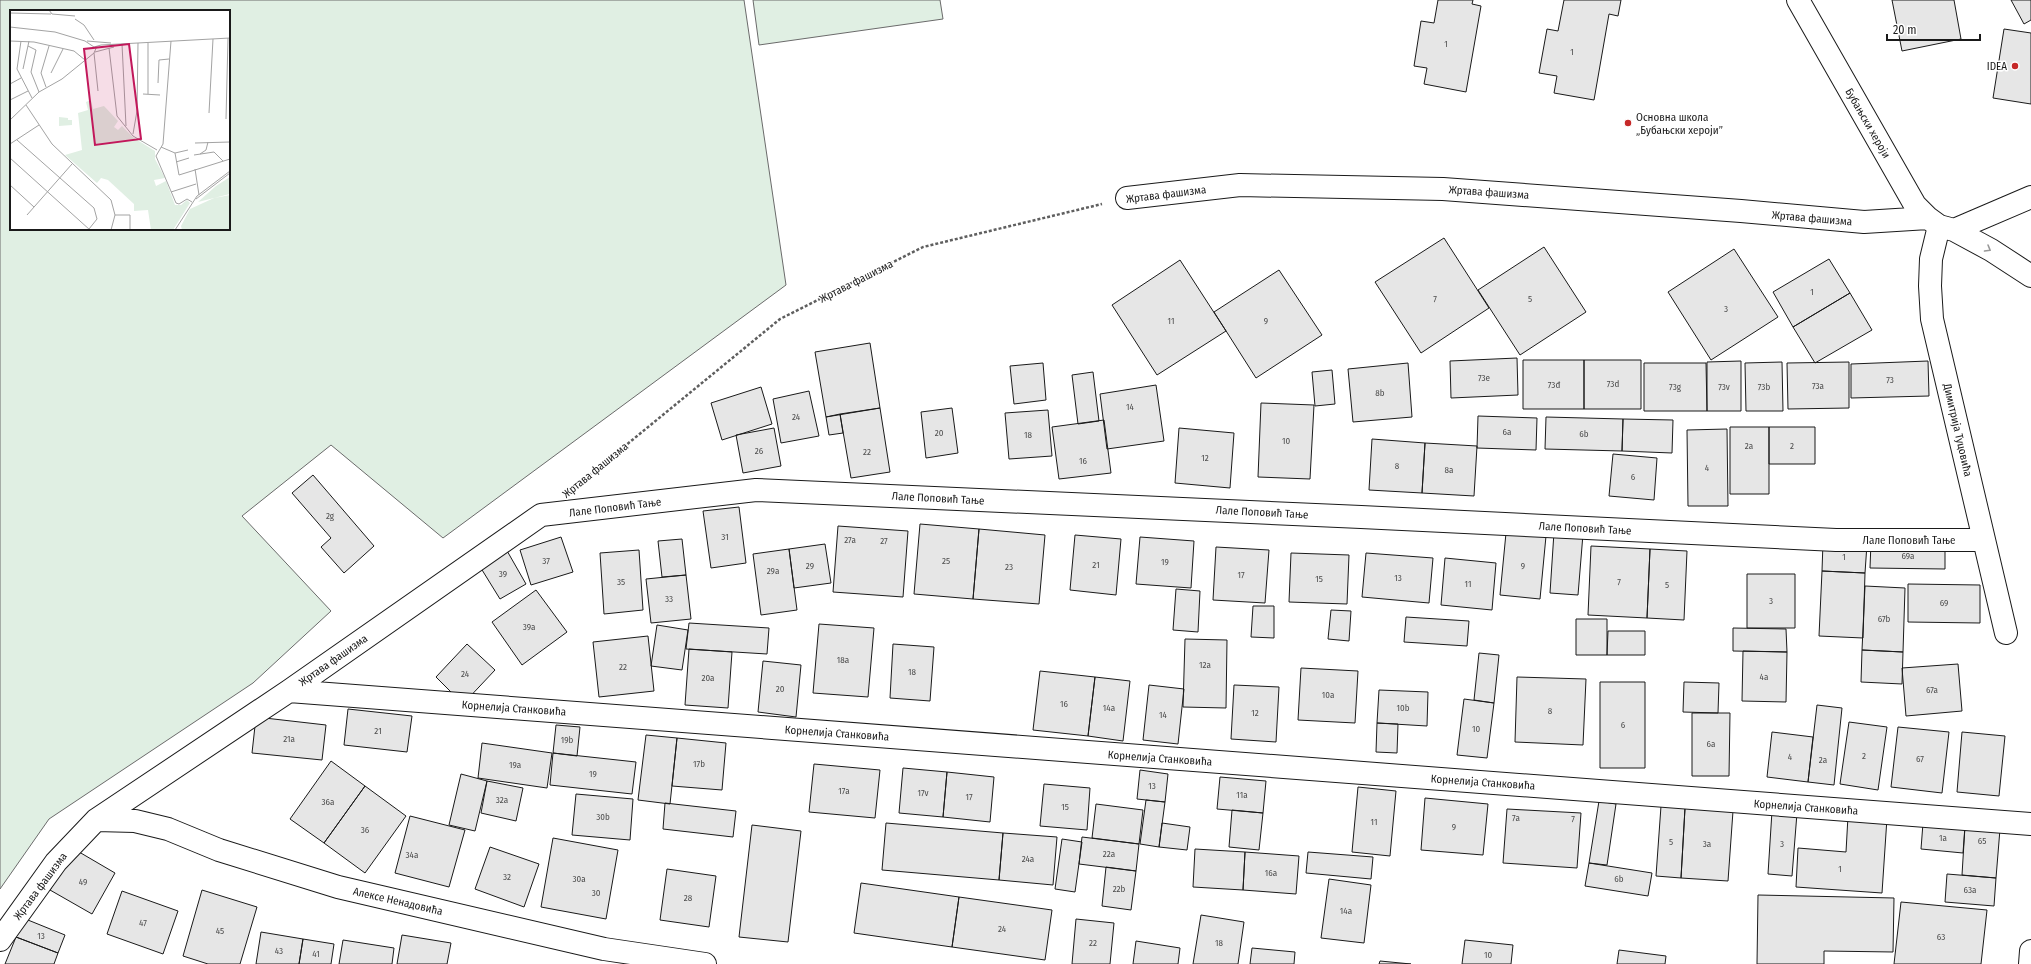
<svg xmlns="http://www.w3.org/2000/svg" width="2031" height="964" viewBox="0 0 2031 964" font-family="'Fira Sans Condensed',sans-serif">
  <style>
    .green { fill: #e0efe3; stroke: #6a6a6a; fill-rule: evenodd }
    .building { fill: #e6e6e6; stroke: #1a1a1a }
    .lines { fill: none; stroke-linecap: round; stroke-linejoin: round }
    .minor-casing { stroke: #1a1a1a; stroke-width: 24 }
    .major-casing { stroke: #1a1a1a; stroke-width: 24 }
    .path { stroke: #5f5f5f; stroke-width: 2.5; stroke-dasharray: 3 2; stroke-linecap: butt }
    .minor { stroke: #fff; stroke-width: 22 }
    .major { stroke: #fff; stroke-width: 22 }
    .oneway { stroke: #989898 }
    .poi-dot { fill: #c62828; stroke: #fff; stroke-width: 1.5 }
    .labels { text-anchor: middle; stroke-width: 3; stroke-linejoin: round; paint-order: stroke }
    .number-label { font-size: 9px; fill: #4d4d4d }
    .poi-label { font-size: 11px; fill: #1a1a1a; stroke: #fff; text-anchor: end }
    .street-label { font-size: 11px; fill: #1a1a1a; stroke: #fff }
    .inset-road { fill: none; stroke: #a3a3a3; stroke-width: 1 }
    .view { fill: #c2185b; fill-opacity: 0.15; stroke: #c2185b; stroke-width: 2 }
    .inset-edge { fill: none; stroke: #1a1a1a; stroke-width: 2 }
  </style>
  <rect width="100%" height="100%" fill="#fff"/>
  <path class="green" d="M 0,0 L 744,0 L 786,285 L 443,538 L 331,445 L 242,516 L 331,611 L 253,683 L 49,819 L 0,889 ZM 11,11 L 229,11 L 229,229 L 11,229 Z
    M 753,0 L 940,0 L 943,19 L 759,45 Z"/>
  <path class="building" d="M 1438,0 L 1473,0 L 1472,4 L 1481,6 L 1466,92 L 1424,84 L 1427,68 L 1414,66 L 1421,21 L 1434,23 Z
    M 1564,0 L 1621,0 L 1618,16 L 1609,14 L 1594,100 L 1554,93 L 1557,76 L 1539,73 L 1547,29 L 1558,31 Z
    M 1892,0 L 1954,0 L 1961,39 L 1902,51 Z
    M 2011,0 L 2031,0 L 2031,20 L 2024,24 Z
    M 2004,29 L 2031,33 L 2031,104 L 1993,98 Z
    M 1444,238 L 1489,308 L 1421,353 L 1375,282 Z
    M 1544,247 L 1586,312 L 1520,355 L 1478,290 Z
    M 1734,249 L 1778,317 L 1711,360 L 1668,292 Z
    M 1829,259 L 1850,293 L 1793,327 L 1773,292 Z
    M 1180,260 L 1226,331 L 1157,375 L 1112,305 Z
    M 1279,270 L 1322,335 L 1256,378 L 1214,312 Z
    M 1850,293 L 1872,330 L 1815,363 L 1793,327 Z
    M 870,343 L 880,408 L 826,417 L 815,352 Z
    M 1517,358 L 1518,395 L 1451,398 L 1450,361 Z
    M 1523,360 L 1584,360 L 1584,409 L 1523,409 Z
    M 1584,360 L 1641,360 L 1641,409 L 1584,409 Z
    M 1741,361 L 1741,411 L 1707,411 L 1707,362 Z
    M 1928,361 L 1929,396 L 1851,398 L 1851,364 Z
    M 1782,362 L 1783,411 L 1746,411 L 1745,363 Z
    M 1849,362 L 1849,408 L 1788,409 L 1787,363 Z
    M 1043,363 L 1046,400 L 1014,404 L 1010,366 Z
    M 1408,363 L 1412,417 L 1353,422 L 1348,369 Z
    M 1644,363 L 1706,363 L 1707,411 L 1644,411 Z
    M 1332,370 L 1335,404 L 1315,406 L 1312,372 Z
    M 1093,372 L 1099,421 L 1078,424 L 1072,375 Z
    M 1156,385 L 1164,441 L 1107,449 L 1100,394 Z
    M 761,387 L 772,424 L 722,440 L 711,403 Z
    M 809,391 L 819,436 L 781,443 L 773,399 Z
    M 1261,403 L 1314,405 L 1310,479 L 1258,477 Z
    M 880,408 L 890,472 L 851,478 L 840,414 Z
    M 952,408 L 958,453 L 926,458 L 921,412 Z
    M 1048,410 L 1052,456 L 1009,459 L 1005,413 Z
    M 840,414 L 843,433 L 829,435 L 826,417 Z
    M 1478,416 L 1537,418 L 1536,450 L 1477,448 Z
    M 1546,417 L 1623,419 L 1622,451 L 1545,449 Z
    M 1623,419 L 1673,420 L 1672,453 L 1622,451 Z
    M 1104,420 L 1111,473 L 1059,479 L 1052,427 Z
    M 1730,427 L 1769,427 L 1769,494 L 1730,494 Z
    M 1769,427 L 1815,427 L 1815,464 L 1769,464 Z
    M 774,428 L 781,466 L 743,473 L 736,435 Z
    M 1179,428 L 1234,433 L 1230,488 L 1175,483 Z
    M 1727,429 L 1728,506 L 1688,506 L 1687,430 Z
    M 1372,439 L 1425,443 L 1422,493 L 1369,490 Z
    M 1425,443 L 1477,446 L 1474,496 L 1422,493 Z
    M 1613,454 L 1657,458 L 1654,500 L 1609,496 Z
    M 313,475 L 374,546 L 344,573 L 321,547 L 331,538 L 292,493 Z
    M 739,507 L 746,563 L 711,568 L 703,511 Z
    M 920,524 L 979,529 L 973,599 L 914,594 Z
    M 838,526 L 908,531 L 903,597 L 833,592 Z
    M 979,529 L 1045,535 L 1039,604 L 973,599 Z
    M 1554,532 L 1583,534 L 1578,595 L 1550,593 Z
    M 1506,533 L 1546,536 L 1540,599 L 1500,595 Z
    M 1075,535 L 1121,539 L 1116,595 L 1070,590 Z
    M 561,537 L 573,572 L 531,585 L 520,550 Z
    M 1140,537 L 1194,541 L 1191,588 L 1136,584 Z
    M 682,539 L 686,575 L 662,577 L 658,541 Z
    M 1823,542 L 1867,544 L 1865,573 L 1822,571 Z
    M 1871,542 L 1945,544 L 1945,569 L 1870,568 Z
    M 825,544 L 831,583 L 794,588 L 789,549 Z
    M 1591,546 L 1650,549 L 1647,618 L 1588,615 Z
    M 1216,547 L 1269,550 L 1265,603 L 1213,600 Z
    M 506,549 L 526,584 L 500,599 L 479,565 Z
    M 789,549 L 797,610 L 761,615 L 753,554 Z
    M 1650,549 L 1687,551 L 1684,620 L 1647,618 Z
    M 639,550 L 643,610 L 604,614 L 600,553 Z
    M 1291,553 L 1349,555 L 1347,604 L 1289,602 Z
    M 1366,553 L 1433,558 L 1429,603 L 1362,597 Z
    M 1445,558 L 1496,563 L 1492,610 L 1441,605 Z
    M 1822,571 L 1865,573 L 1863,638 L 1819,636 Z
    M 1747,574 L 1795,574 L 1795,628 L 1747,628 Z
    M 686,575 L 691,619 L 651,623 L 646,579 Z
    M 1908,584 L 1980,585 L 1980,623 L 1908,622 Z
    M 1865,586 L 1905,588 L 1903,652 L 1862,650 Z
    M 1176,589 L 1200,591 L 1198,632 L 1173,630 Z
    M 536,590 L 567,632 L 522,665 L 492,622 Z
    M 1253,606 L 1274,606 L 1274,638 L 1251,637 Z
    M 1331,610 L 1351,611 L 1349,641 L 1328,639 Z
    M 1406,617 L 1469,621 L 1467,646 L 1404,642 Z
    M 1576,619 L 1607,619 L 1607,655 L 1576,655 Z
    M 689,623 L 769,628 L 767,654 L 686,649 Z
    M 819,624 L 874,628 L 868,697 L 813,693 Z
    M 657,625 L 688,630 L 682,670 L 651,666 Z
    M 1733,628 L 1786,629 L 1787,652 L 1733,651 Z
    M 1608,631 L 1645,631 L 1645,655 L 1607,655 Z
    M 648,636 L 654,691 L 599,697 L 593,642 Z
    M 1185,639 L 1227,640 L 1226,708 L 1183,707 Z
    M 467,644 L 495,670 L 463,704 L 436,677 Z
    M 893,644 L 934,647 L 930,701 L 890,698 Z
    M 689,649 L 732,652 L 728,708 L 685,705 Z
    M 1862,650 L 1903,652 L 1902,684 L 1861,682 Z
    M 1743,651 L 1787,652 L 1786,702 L 1742,701 Z
    M 1479,653 L 1499,655 L 1494,703 L 1474,700 Z
    M 763,661 L 801,665 L 796,717 L 758,712 Z
    M 1958,664 L 1962,711 L 1906,716 L 1902,668 Z
    M 1301,668 L 1358,671 L 1355,723 L 1298,720 Z
    M 1040,671 L 1095,677 L 1088,736 L 1033,730 Z
    M 1095,677 L 1130,681 L 1123,741 L 1088,736 Z
    M 1517,677 L 1586,679 L 1583,745 L 1515,742 Z
    M 1600,682 L 1645,682 L 1645,768 L 1600,768 Z
    M 1684,682 L 1719,683 L 1718,713 L 1683,712 Z
    M 1149,685 L 1184,689 L 1178,744 L 1143,740 Z
    M 1234,685 L 1279,687 L 1276,742 L 1231,739 Z
    M 1379,690 L 1428,692 L 1427,726 L 1377,723 Z
    M 1464,699 L 1494,703 L 1487,758 L 1457,755 Z
    M 1817,705 L 1842,708 L 1834,785 L 1808,782 Z
    M 348,709 L 412,716 L 407,752 L 344,745 Z
    M 1692,713 L 1730,713 L 1729,776 L 1692,776 Z
    M 256,717 L 326,725 L 322,760 L 252,753 Z
    M 1849,722 L 1887,727 L 1878,790 L 1840,784 Z
    M 1377,723 L 1398,724 L 1397,753 L 1376,752 Z
    M 556,725 L 580,727 L 577,756 L 553,753 Z
    M 1898,727 L 1949,732 L 1942,793 L 1891,787 Z
    M 1772,732 L 1813,737 L 1808,782 L 1767,777 Z
    M 1962,732 L 2005,736 L 1999,796 L 1957,792 Z
    M 646,735 L 677,738 L 670,804 L 638,800 Z
    M 677,738 L 726,743 L 722,790 L 672,786 Z
    M 482,743 L 552,753 L 547,788 L 478,778 Z
    M 553,753 L 636,762 L 632,794 L 550,785 Z
    M 331,761 L 365,786 L 324,843 L 290,819 Z
    M 814,764 L 880,770 L 875,818 L 809,812 Z
    M 903,768 L 947,772 L 943,817 L 899,813 Z
    M 1140,770 L 1168,774 L 1165,802 L 1137,799 Z
    M 947,772 L 994,777 L 990,822 L 943,817 Z
    M 461,774 L 487,781 L 475,831 L 449,825 Z
    M 1220,777 L 1266,781 L 1263,813 L 1217,809 Z
    M 487,781 L 523,788 L 516,821 L 481,813 Z
    M 1044,784 L 1090,788 L 1087,830 L 1040,826 Z
    M 365,786 L 406,816 L 365,873 L 324,843 Z
    M 1358,787 L 1396,791 L 1390,856 L 1352,852 Z
    M 576,794 L 633,799 L 630,840 L 572,835 Z
    M 1425,798 L 1488,804 L 1483,855 L 1421,850 Z
    M 1146,800 L 1165,802 L 1159,847 L 1140,844 Z
    M 1599,801 L 1616,804 L 1607,865 L 1589,863 Z
    M 665,803 L 736,811 L 733,837 L 663,829 Z
    M 1096,804 L 1143,810 L 1139,844 L 1092,838 Z
    M 1661,806 L 1685,808 L 1681,878 L 1656,876 Z
    M 1685,808 L 1733,811 L 1728,881 L 1681,878 Z
    M 1507,809 L 1581,813 L 1577,868 L 1503,863 Z
    M 1232,810 L 1263,813 L 1259,850 L 1229,847 Z
    M 1772,811 L 1797,813 L 1792,876 L 1768,874 Z
    M 410,816 L 465,830 L 449,887 L 395,873 Z
    M 1848,816 L 1887,818 L 1882,893 L 1796,887 L 1798,848 L 1846,852 Z
    M 886,823 L 1003,833 L 999,880 L 882,870 Z
    M 1162,823 L 1190,827 L 1187,850 L 1159,847 Z
    M 1923,823 L 1965,826 L 1963,853 L 1921,849 Z
    M 752,825 L 801,831 L 788,942 L 739,937 Z
    M 1965,826 L 2000,829 L 1996,878 L 1962,875 Z
    M 1003,833 L 1057,837 L 1053,885 L 999,880 Z
    M 1082,837 L 1139,844 L 1136,871 L 1079,864 Z
    M 553,838 L 618,850 L 606,919 L 541,907 Z
    M 1062,839 L 1082,842 L 1075,892 L 1055,889 Z
    M 490,847 L 539,864 L 524,907 L 475,889 Z
    M 74,849 L 115,873 L 92,914 L 50,890 Z
    M 1195,849 L 1245,852 L 1243,890 L 1193,887 Z
    M 1245,852 L 1299,856 L 1296,894 L 1243,890 Z
    M 1308,852 L 1373,857 L 1371,879 L 1306,873 Z
    M 1589,863 L 1652,873 L 1648,896 L 1585,886 Z
    M 1106,867 L 1136,871 L 1131,910 L 1102,906 Z
    M 667,869 L 716,876 L 709,927 L 660,920 Z
    M 1947,874 L 1996,878 L 1994,906 L 1945,902 Z
    M 1329,879 L 1371,885 L 1364,943 L 1321,938 Z
    M 861,883 L 959,897 L 952,947 L 854,933 Z
    M 202,890 L 257,907 L 240,964 L 208,964 L 183,956 Z
    M 122,891 L 178,911 L 163,954 L 107,934 Z
    M 1758,895 L 1894,898 L 1893,952 L 1824,951 L 1824,964 L 1757,964 Z
    M 959,897 L 1052,910 L 1045,960 L 952,947 Z
    M 1901,902 L 1987,910 L 1981,964 L 1894,964 Z
    M 1201,915 L 1244,922 L 1238,964 L 1193,964 Z
    M 23,918 L 65,935 L 58,953 L 16,937 Z
    M 1076,919 L 1114,923 L 1110,964 L 1072,964 Z
    M 261,932 L 303,939 L 299,964 L 256,964 Z
    M 402,935 L 451,943 L 447,964 L 397,964 Z
    M 16,937 L 58,953 L 54,964 L 5,964 Z
    M 303,939 L 334,944 L 331,964 L 299,964 Z
    M 343,940 L 394,948 L 392,964 L 339,964 Z
    M 1465,940 L 1513,945 L 1511,964 L 1462,964 Z
    M 1136,941 L 1180,948 L 1178,964 L 1133,964 Z
    M 1252,948 L 1295,952 L 1294,964 L 1250,964 Z
    M 1619,950 L 1666,956 L 1665,964 L 1617,964 Z
    M 1380,961 L 1411,964 L 1379,964 Z"/>
  <g class="lines">
    <defs>
      <path id="minor" d="M 1798,0 L 1915,205 L 1928,218 L 1939,226 L 1954,230 L 1991,250 L 2031,276
        M 1127,198 L 1240,185 L 1443,189 L 1741,211 L 1864,222 L 1928,218
        M 1939,226 L 1931,259 L 1930,286 L 1932,319 L 2006,633
        M 1954,230 L 2031,197
        M 289,691 L 2031,824
        M 96,820 L 135,821 L 168,829 L 219,850 L 338,887 L 604,949 L 705,964
        M 0,940 L 56,862 L 96,820 L 289,691 L 541,515 L 756,490 L 1361,517 L 1836,540 L 1984,540"/>
      <path id="major" d="M 2030,964 L 2031,951"/>
    </defs>
    <use href="#minor" class="minor-casing"/>
    <use href="#major" class="major-casing"/>
    <path class="path" d="M 581,482 L 780,319 L 923,247 L 1102,204"/>
    <use href="#minor" class="minor"/>
    <use href="#major" class="major"/>
  </g>
  <defs><path id="oneway-chevron" d="M-2-3.5L2.5 0L-2 3.5" fill="none" stroke-width="1.6" stroke-linecap="round" stroke-linejoin="round"/></defs>
  <use class="oneway" href="#oneway-chevron" transform="translate(1988 249) rotate(30)"/>
  <g class="poi-dot">
    <circle cx="2015" cy="66" r="4"/>
    <circle cx="1628" cy="123" r="4"/>
  </g>
  <g class="labels">
    <g class="number-label">
      <text x="1446" y="47">1</text>
      <text x="1572" y="55">1</text>
      <text x="1812" y="295">1</text>
      <text x="1435" y="302">7</text>
      <text x="1530" y="302">5</text>
      <text x="1726" y="312">3</text>
      <text x="1171" y="324">11</text>
      <text x="1266" y="324">9</text>
      <text x="1484" y="381">73e</text>
      <text x="1890" y="383">73</text>
      <text x="1613" y="387">73d</text>
      <text x="1554" y="388">73đ</text>
      <text x="1818" y="389">73a</text>
      <text x="1675" y="390">73g</text>
      <text x="1724" y="390">73v</text>
      <text x="1764" y="390">73b</text>
      <text x="1380" y="396">8b</text>
      <text x="1130" y="410">14</text>
      <text x="796" y="420">24</text>
      <text x="1507" y="435">6a</text>
      <text x="939" y="436">20</text>
      <text x="1584" y="437">6b</text>
      <text x="1028" y="438">18</text>
      <text x="1286" y="444">10</text>
      <text x="1749" y="449">2a</text>
      <text x="1792" y="449">2</text>
      <text x="759" y="454">26</text>
      <text x="867" y="455">22</text>
      <text x="1205" y="461">12</text>
      <text x="1083" y="464">16</text>
      <text x="1397" y="469">8</text>
      <text x="1707" y="471">4</text>
      <text x="1449" y="473">8a</text>
      <text x="1633" y="480">6</text>
      <text x="330" y="519">2g</text>
      <text x="725" y="540">31</text>
      <text x="850" y="543">27a</text>
      <text x="884" y="544">27</text>
      <text x="1908" y="559">69a</text>
      <text x="1844" y="560">1</text>
      <text x="546" y="564">37</text>
      <text x="946" y="564">25</text>
      <text x="1165" y="565">19</text>
      <text x="1096" y="568">21</text>
      <text x="810" y="569">29</text>
      <text x="1523" y="569">9</text>
      <text x="1009" y="570">23</text>
      <text x="773" y="574">29a</text>
      <text x="503" y="577">39</text>
      <text x="1241" y="578">17</text>
      <text x="1398" y="581">13</text>
      <text x="1319" y="582">15</text>
      <text x="621" y="585">35</text>
      <text x="1619" y="585">7</text>
      <text x="1468" y="587">11</text>
      <text x="1667" y="588">5</text>
      <text x="669" y="602">33</text>
      <text x="1771" y="604">3</text>
      <text x="1944" y="606">69</text>
      <text x="1884" y="622">67b</text>
      <text x="529" y="630">39a</text>
      <text x="843" y="663">18a</text>
      <text x="1205" y="668">12a</text>
      <text x="623" y="670">22</text>
      <text x="912" y="675">18</text>
      <text x="465" y="677">24</text>
      <text x="1764" y="680">4a</text>
      <text x="708" y="681">20a</text>
      <text x="780" y="692">20</text>
      <text x="1932" y="693">67a</text>
      <text x="1328" y="698">10a</text>
      <text x="1064" y="707">16</text>
      <text x="1109" y="711">14a</text>
      <text x="1403" y="711">10b</text>
      <text x="1550" y="714">8</text>
      <text x="1255" y="716">12</text>
      <text x="1163" y="718">14</text>
      <text x="1623" y="728">6</text>
      <text x="1476" y="732">10</text>
      <text x="378" y="734">21</text>
      <text x="289" y="742">21a</text>
      <text x="567" y="743">19b</text>
      <text x="1711" y="747">6a</text>
      <text x="1864" y="759">2</text>
      <text x="1790" y="760">4</text>
      <text x="1920" y="762">67</text>
      <text x="1823" y="763">2a</text>
      <text x="699" y="767">17b</text>
      <text x="515" y="768">19a</text>
      <text x="593" y="777">19</text>
      <text x="1152" y="789">13</text>
      <text x="844" y="794">17a</text>
      <text x="923" y="796">17v</text>
      <text x="1242" y="798">11a</text>
      <text x="969" y="800">17</text>
      <text x="502" y="803">32a</text>
      <text x="328" y="805">36a</text>
      <text x="1065" y="810">15</text>
      <text x="603" y="820">30b</text>
      <text x="1516" y="821">7a</text>
      <text x="1573" y="822">7</text>
      <text x="1374" y="825">11</text>
      <text x="1454" y="830">9</text>
      <text x="365" y="833">36</text>
      <text x="1943" y="841">1a</text>
      <text x="1982" y="844">65</text>
      <text x="1671" y="845">5</text>
      <text x="1707" y="847">3a</text>
      <text x="1782" y="847">3</text>
      <text x="1109" y="857">22a</text>
      <text x="412" y="858">34a</text>
      <text x="1028" y="862">24a</text>
      <text x="1840" y="872">1</text>
      <text x="1271" y="876">16a</text>
      <text x="507" y="880">32</text>
      <text x="579" y="882">30a</text>
      <text x="1619" y="882">6b</text>
      <text x="83" y="885">49</text>
      <text x="1119" y="892">22b</text>
      <text x="1970" y="893">63a</text>
      <text x="596" y="896">30</text>
      <text x="688" y="901">28</text>
      <text x="1346" y="914">14a</text>
      <text x="143" y="926">47</text>
      <text x="1002" y="932">24</text>
      <text x="220" y="934">45</text>
      <text x="41" y="939">13</text>
      <text x="1941" y="940">63</text>
      <text x="1093" y="946">22</text>
      <text x="1219" y="946">18</text>
      <text x="279" y="954">43</text>
      <text x="316" y="957">41</text>
      <text x="1488" y="958">10</text>
    </g>
    <g class="poi-label">
      <text x="2007" y="70">IDEA</text>
      <text x="1636" y="121" text-anchor="start">Основна школа<tspan x="1636" dy="13">„Бубањски хероји”</tspan></text>
    </g>
    <g class="street-label">
      <text transform="translate(1868 123) rotate(60)" y="4">Бубањски хероји</text>
      <text transform="translate(1489 192) rotate(4)" y="4">Жртава фашизма</text>
      <text transform="translate(1166 194) rotate(-7)" y="4">Жртава фашизма</text>
      <text transform="translate(1812 218) rotate(5)" y="4">Жртава фашизма</text>
      <text transform="translate(856 281) rotate(-27)" y="4">Жртава фашизма</text>
      <text transform="translate(1958 430) rotate(77)" y="4">Димитрија Туцовића</text>
      <text transform="translate(595 470) rotate(-39)" y="4">Жртава фашизма</text>
      <text transform="translate(938 498) rotate(3)" y="4">Лале Поповић Тање</text>
      <text transform="translate(615 507) rotate(-7)" y="4">Лале Поповић Тање</text>
      <text transform="translate(1262 512) rotate(3)" y="4">Лале Поповић Тање</text>
      <text transform="translate(1585 528) rotate(3)" y="4">Лале Поповић Тање</text>
      <text x="1909" y="544">Лале Поповић Тање</text>
      <text transform="translate(333 660) rotate(-35)" y="4">Жртава фашизма</text>
      <text transform="translate(514 708) rotate(4)" y="4">Корнелија Станковића</text>
      <text transform="translate(837 733) rotate(4)" y="4">Корнелија Станковића</text>
      <text transform="translate(1160 758) rotate(4)" y="4">Корнелија Станковића</text>
      <text transform="translate(1483 782) rotate(4)" y="4">Корнелија Станковића</text>
      <text transform="translate(1806 807) rotate(4)" y="4">Корнелија Станковића</text>
      <text transform="translate(40 886) rotate(-53)" y="4">Жртава фашизма</text>
      <text transform="translate(398 901) rotate(13)" y="4">Алексе Ненадовића</text>
    </g>
  </g>
  <g transform="translate(10 10)">
    <rect width="220" height="220" fill="#fff"/>
    <path d="M 81,90 L 83,99 L 94,96 L 108,111 L 104,117 L 108,120 L 112,116 L 124,128 L 145,141 L 145,149 L 155,168 L 144,170 L 146,176 L 156,171 L 165,195 L 171,195 L 177,190 L 180,193 L 163,220 L 141,220 L 138,200 L 124,201 L 124,194 L 98,170 L 91,168 L 87,173 L 55,145 L 72,140 L 68,103 L 78,100 L 76,92 ZM 49,107 L 58,108 L 58,110 L 62,110 L 62,115 L 49,116 ZM 220,167 L 220,184 L 188,192 L 206,176 ZM 220,185 L 220,220 L 172,220 L 171,216 L 180,199 L 204,188 Z" fill="#e0efe3"/>
    <path class="inset-road" d="M 39,0 L 42,4 L 65,6M 0,3 L 41,4M 65,9 L 74,15 L 84,30M 0,17 L 45,22 L 75,31 L 84,37 L 91,35 L 220,28M 0,31 L 24,32 L 64,41 L 75,50M 11,31 L 7,59 L 22,88M 77,31 L 101,33M 161,31 L 153,134 L 146,146 L 166,193 L 169,194 L 177,189 L 182,192M 112,34 L 116,116M 18,36 L 26,40 L 21,62 L 29,82M 99,38 L 107,106 L 123,126 L 147,140M 85,42 L 104,37M 84,43 L 88,81M 13,59 L 19,31M 41,63 L 53,39M 148,73 L 149,50 L 159,49M 0,74 L 11,68M 36,77 L 31,63 L 39,36M 133,84 L 150,85M 138,84 L 138,33M 0,90 L 18,81M 16,95 L 42,134 L 101,190 L 105,205 L 101,220M 199,103 L 203,29M 216,109 L 218,28M 0,110 L 29,82 L 52,69 L 84,43 L 87,36M 123,124 L 127,101 L 128,33M 7,130 L 84,198 L 87,209 L 79,219M 185,133 L 220,132M 0,134 L 29,115M 151,137 L 165,143 L 178,140M 165,143 L 169,165 L 220,149M 190,144 L 196,140 L 198,132M 184,145 L 204,142 L 213,151M 0,148 L 80,220M 166,152 L 179,148M 185,159 L 189,185M 0,175 L 24,197M 161,182 L 186,174M 186,189 L 220,163M 17,205 L 62,154M 105,205 L 120,205 L 120,220M 165,220 L 187,186 L 220,161"/>
    <path class="view" d="M 119,34 L 131,129 L 85,135 L 74,39 Z"/>
    <rect width="220" height="220" class="inset-edge"/>
  </g>
  <path d="M1887 34v6h93v-6" fill="none" stroke="#1a1a1a" stroke-width="2"/>
  <text x="1893" y="34" font-size="12" fill="#1a1a1a" stroke="#ffffff" stroke-width="3" paint-order="stroke">20 m</text>
</svg>
